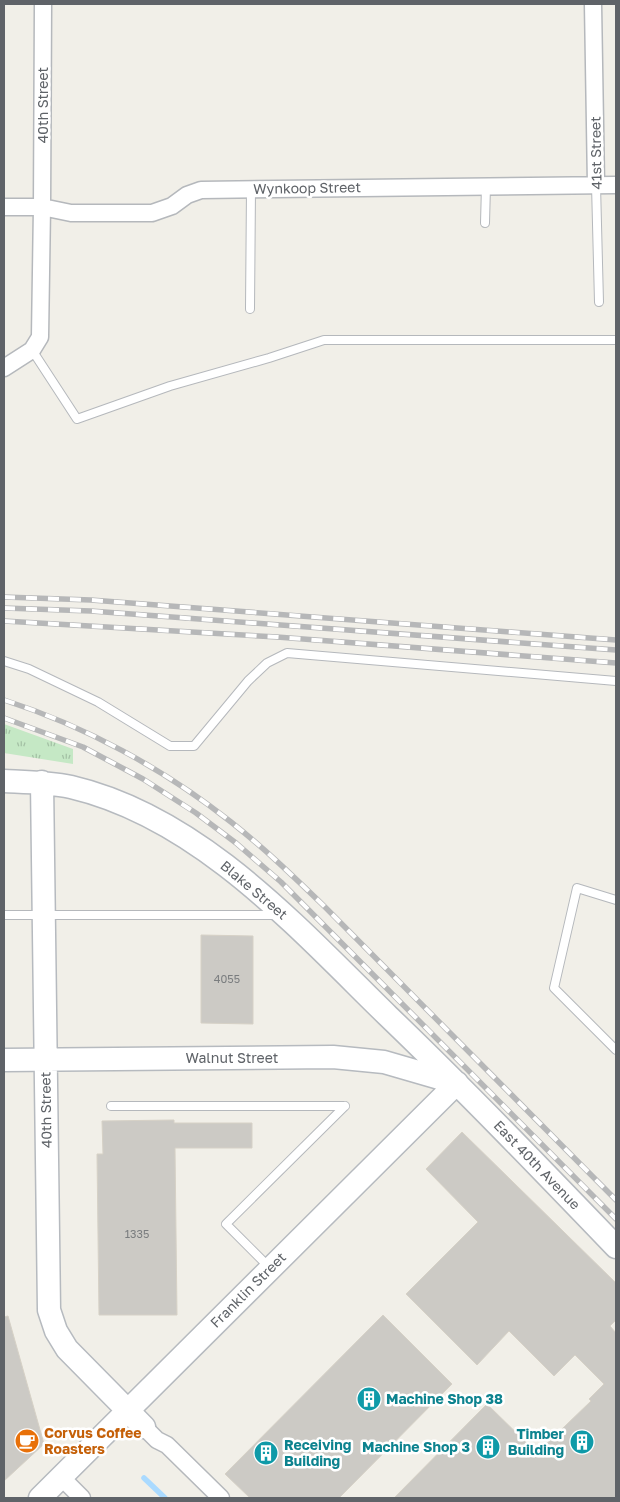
<svg xmlns="http://www.w3.org/2000/svg" width="620" height="1502" viewBox="0 0 620 1502" font-family="'Golos Text',sans-serif">
  <style>
    .grass { fill: url(#grass-tufts) }
    .lines { fill: none; stroke-linecap: round; stroke-linejoin: round }
    .stream { stroke: #aadaff; stroke-width: 5.5 }
    .building { fill: #cccac5; stroke: #d6d1c6 }
    .lane-casing { stroke: #b5b8bc; stroke-width: 10 }
    .street-casing { stroke: #b5b8bc; stroke-width: 19 }
    .secondary-casing { stroke: #b6babf; stroke-width: 25 }
    .lane { stroke: #fff; stroke-width: 8 }
    .street { stroke: #fff; stroke-width: 16 }
    .secondary { stroke: #fff; stroke-width: 22 }
    .rail-casing { stroke: #b6b7b8; stroke-width: 5.5 }
    .rail { stroke: #fff; stroke-width: 4; stroke-dasharray: 11; stroke-linecap: butt }
    .labels { text-anchor: middle; stroke-width: 5; stroke-linejoin: round; paint-order: stroke }
    .number-label { font-size: 11px; fill: #7a7d7f }
    .street-label { font-size: 14px; fill: #5f6368; stroke: #fff }
    .culture-label { font-size: 14px; font-weight: bold; fill: #0d838f; stroke: #fff; text-anchor: start }
    .food-label { font-size: 14px; font-weight: bold; fill: #c56008; stroke: #fff; text-anchor: start }
  </style>
  <defs>
    <pattern id="grass-tufts" width="24" height="20" patternUnits="userSpaceOnUse" patternTransform="scale(1.25)"><rect width="24" height="20" fill="#c5e8c5"/><path d="M3 7l-1-3M5 7V3M7 7l1-3M15 17l-1-3M17 17v-4M19 17l1-3" fill="none" stroke="#a3c0a4"/></pattern>
  </defs>
  <rect width="100%" height="100%" fill="#f1efe8"/>
  <path class="grass" d="M 4,724 L 73,749 L 73,764 L 4,753 Z"/>
  <g class="lines">
    <path class="stream" d="M 144,1478 L 165,1498"/>
  </g>
  <path class="building" d="M 201,935 L 253,936 L 253,1024 L 201,1023 Z
    M 174,1120 L 174,1123 L 252,1123 L 252,1148 L 175,1148 L 177,1315 L 99,1315 L 97,1154 L 103,1154 L 102,1121 Z
    M 462,1132 L 616,1283 L 616,1320 L 610,1326 L 616,1333 L 616,1498 L 394,1498 L 487,1404 L 537,1453 L 591,1401 L 589,1399 L 604,1384 L 575,1355 L 554,1376 L 509,1331 L 477,1365 L 406,1294 L 478,1222 L 426,1169 Z
    M 383,1315 L 452,1384 L 339,1498 L 250,1498 L 225,1474 Z
    M 8,1316 L 44,1444 L 4,1481 L 4,1317 Z"/>
  <g class="lines">
    <defs>
      <path id="lane" d="M 596,185 L 599,302
        M 485,223 L 486,186
        M 250,309 L 251,189
        M 32,350 L 77,419 L 170,386 L 269,358 L 324,340 L 616,340
        M 4,661 L 29,669 L 98,702 L 170,746 L 194,746 L 248,681 L 267,663 L 287,653 L 616,681
        M 616,900 L 577,888 L 554,988 L 616,1050
        M 4,915 L 277,915
        M 111,1106 L 345,1106
        M 269,1267 L 226,1224 L 345,1106"/>
      <path id="street" d="M 593,4 L 596,185
        M 4,207 L 42,207 L 71,213 L 152,213 L 172,206 L 187,195 L 201,190 L 616,185
        M 4,368 L 32,350 L 40,337 L 42,207 L 43,4
        M 144,1427 L 157,1440 L 167,1445 L 221,1498
        M 61,1477 L 82,1498"/>
      <path id="secondary" d="M 4,781 C 26,782 48,782 71,787 C 199,817 297,927 388,1016 C 466,1091 541,1169 616,1247
        M 42,782 L 49,1310 L 56,1331 L 67,1349 L 144,1427
        M 4,1060 L 333,1057 L 384,1062 L 453,1082
        M 40,1498 L 457,1083"/>
    </defs>
    <use href="#lane" class="lane-casing"/>
    <use href="#street" class="street-casing"/>
    <use href="#secondary" class="secondary-casing"/>
    <use href="#lane" class="lane"/>
    <use href="#street" class="street"/>
    <use href="#secondary" class="secondary"/>
    <defs>
      <path id="rail" d="M 4,597 L 91,600 L 616,640
        M 4,608 L 91,611 L 616,650
        M 4,621 L 277,637 L 616,663
        M 4,700 C 85,726 164,769 231,822 C 264,848 294,877 324,906 L 616,1200
        M 4,718 L 83,747 L 143,779 L 196,813 L 236,843 L 281,882 L 616,1219"/>
    </defs>
    <use href="#rail" class="rail-casing"/>
    <use href="#rail" class="rail"/>
  </g>
  <defs>
    <symbol id="building-disc" viewBox="-11 -11 22 22"><circle r="9.5" fill="#0f9aa8" stroke="#fff"/><path d="M-4-6H4V6H1V3H-1V6H-4ZM-2.5-4.3h1.7v1.8h-1.7ZM.8-4.3h1.7v1.8H.8ZM-2.5-1h1.7V.8h-1.7ZM.8-1h1.7V.8H.8Z" fill="#fff"/></symbol>
    <symbol id="cafe-disc" viewBox="-11 -11 22 22"><circle r="9.5" fill="#e8710a" stroke="#fff"/><path d="M-5.5-4.5H6V0H3Q3 3.5 0 3.5H-2.5Q-5.5 3.5-5.5 0ZM3-3.2v2h1.7v-2ZM-6 4.5H4V6H-6Z" fill="#fff"/></symbol>
  </defs>
  <g fill-rule="evenodd">
    <use href="#building-disc" x="355" y="1385" width="28" height="28"/>
    <use href="#cafe-disc" x="13" y="1427" width="28" height="28"/>
    <use href="#building-disc" x="568" y="1428" width="28" height="28"/>
    <use href="#building-disc" x="474" y="1433" width="28" height="28"/>
    <use href="#building-disc" x="252" y="1439" width="28" height="28"/>
  </g>
  <g class="labels">
    <g class="number-label">
      <text x="227" y="983">4055</text>
      <text x="137" y="1238">1335</text>
    </g>
    <g class="street-label">
      <text transform="translate(43 105) rotate(-90)" y="5">40th Street</text>
      <text transform="translate(596 153) rotate(-91)" y="5">41st Street</text>
      <text transform="translate(307 188) rotate(-1)" y="5">Wynkoop Street</text>
      <text transform="translate(254 890) rotate(40)" y="5">Blake Street</text>
      <text x="232" y="1063">Walnut Street</text>
      <text transform="translate(46 1110) rotate(-91)" y="5">40th Street</text>
      <text transform="translate(537 1165) rotate(46)" y="5">East 40th Avenue</text>
      <text transform="translate(248 1290) rotate(-45)" y="5">Franklin Street</text>
    </g>
    <g class="culture-label">
      <text x="386" y="1404">Machine Shop 38</text>
      <text x="564" y="1439" text-anchor="end">Timber<tspan x="564" dy="16">Building</tspan></text>
      <text x="284" y="1450">Receiving<tspan x="284" dy="16">Building</tspan></text>
      <text x="470" y="1452" text-anchor="end">Machine Shop 3</text>
    </g>
    <g class="food-label">
      <text x="44" y="1438">Corvus Coffee<tspan x="44" dy="16">Roasters</tspan></text>
    </g>
  </g>
  <rect width="620" height="1502" fill="none" stroke="#5f6368" stroke-width="10"/>
</svg>
